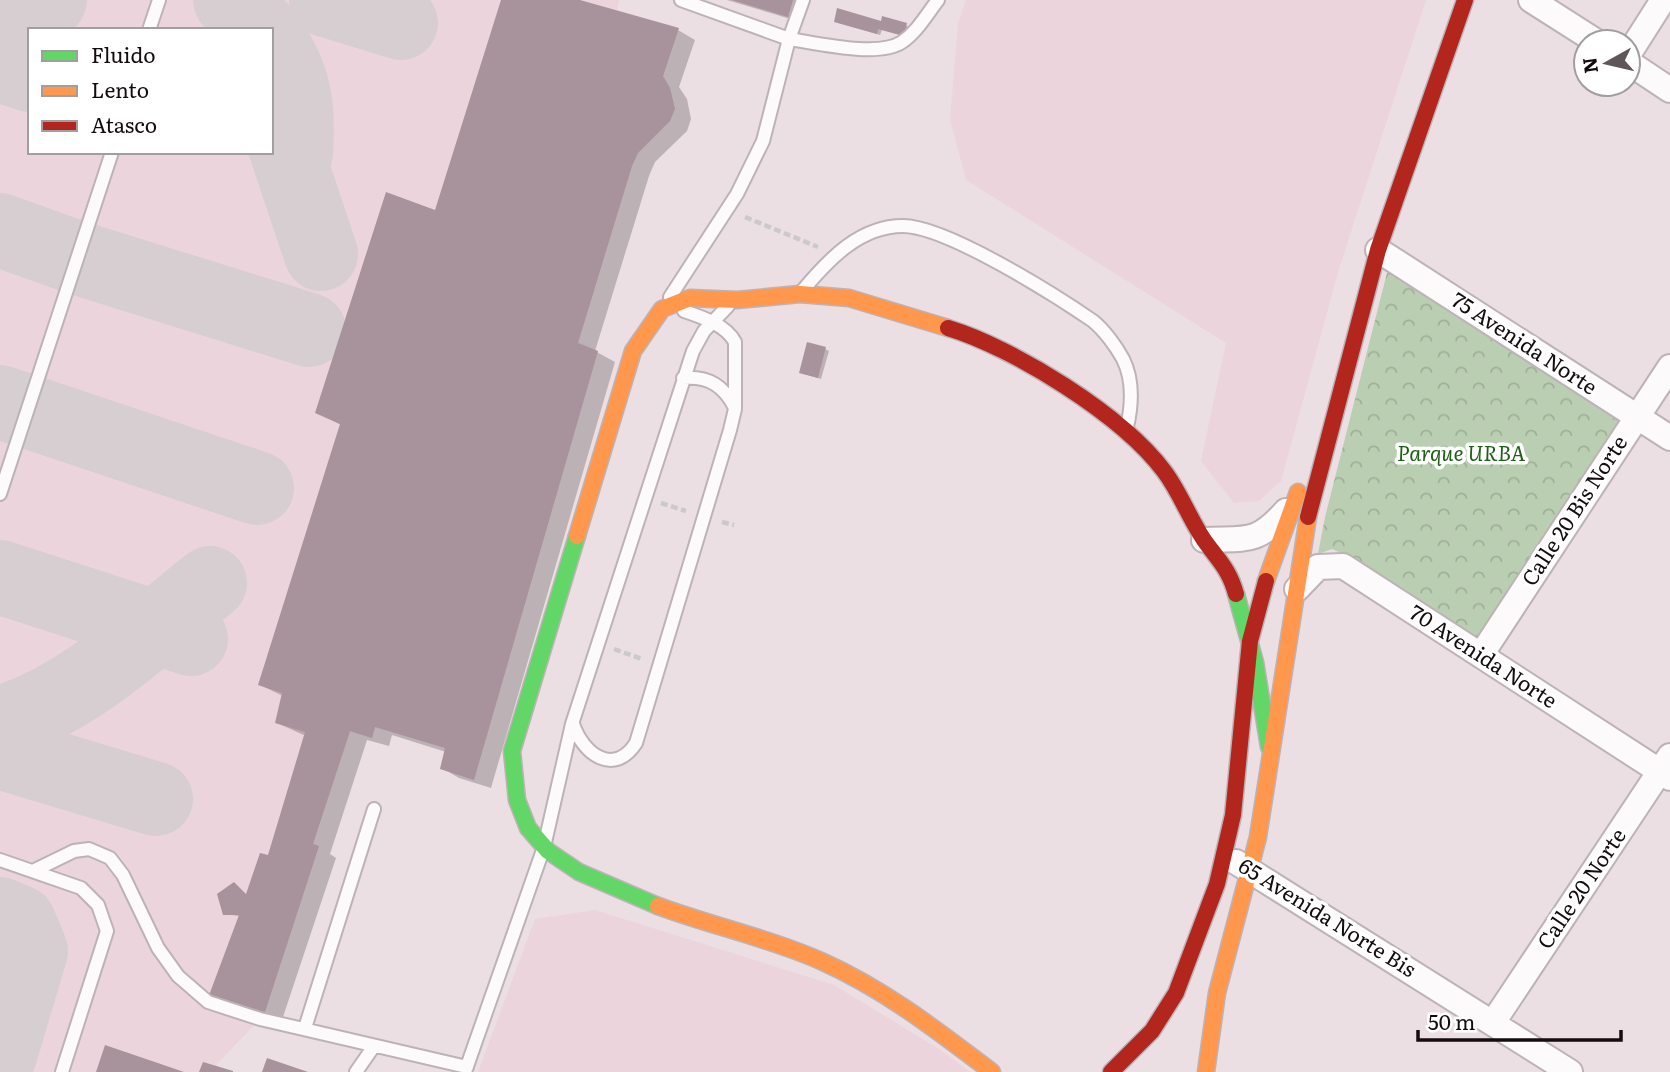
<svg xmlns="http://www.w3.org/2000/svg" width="1670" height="1072" viewBox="0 0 1670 1072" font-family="Literata,serif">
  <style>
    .built { fill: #ebd4db; fill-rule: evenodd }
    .forest { fill: url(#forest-crowns) }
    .shadow { fill: #0003 }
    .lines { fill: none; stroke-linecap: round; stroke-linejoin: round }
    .taxiway { stroke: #d6ced0; stroke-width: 74 }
    .building { fill: #a8929b }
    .lane-casing { stroke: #bdb3b6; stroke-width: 16 }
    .street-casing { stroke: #bdb3b6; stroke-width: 28 }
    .fast-casing { stroke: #bdb3b6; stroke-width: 19 }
    .slow-casing { stroke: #bdb3b6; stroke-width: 19 }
    .jam-casing { stroke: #bdb3b6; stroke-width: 19 }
    .path { stroke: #ccc9ca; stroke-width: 4.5; stroke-dasharray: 7 3.5; stroke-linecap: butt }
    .lane { stroke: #fcfafb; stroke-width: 12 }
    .street { stroke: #fcfafb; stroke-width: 24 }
    .fast { stroke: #63d668; stroke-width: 16 }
    .slow { stroke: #ff974d; stroke-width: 16 }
    .jam { stroke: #b3261e; stroke-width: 16 }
    .labels { text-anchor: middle; stroke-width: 7; stroke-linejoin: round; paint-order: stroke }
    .street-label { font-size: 21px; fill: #140c0f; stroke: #fff }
    .park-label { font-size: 21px; font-style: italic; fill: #1f5f17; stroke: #fff }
  </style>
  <defs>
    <pattern id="forest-crowns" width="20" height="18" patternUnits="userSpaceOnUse" patternTransform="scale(1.75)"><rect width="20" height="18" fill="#baceb2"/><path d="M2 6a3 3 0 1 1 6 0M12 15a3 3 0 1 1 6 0" fill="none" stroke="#9fb098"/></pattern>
  </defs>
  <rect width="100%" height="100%" fill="#ebdfe3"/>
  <path class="built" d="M 0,0 L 619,0 L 617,10 L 679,28 L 663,76 L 670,88 L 675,109 L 670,121 L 638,153 L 632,166 L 578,342 L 598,351 L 474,780 L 440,769 L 445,748 L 375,727 L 372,738 L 350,732 L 313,843 L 319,846 L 264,1015 L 216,1065 L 229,1072 L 0,1072 ZM 30,30 L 271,30 L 271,152 L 30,152 Z
    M 966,0 L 1426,0 L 1339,269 L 1281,481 L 1259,501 L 1234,503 L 1201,461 L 1226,343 L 966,180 L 950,119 L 958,23 Z
    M 595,910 L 834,985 L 939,1049 L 970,1072 L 478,1072 L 535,919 Z"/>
  <path class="forest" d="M 1389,265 L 1626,420 L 1479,641 L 1341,553 L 1332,549 L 1318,554 L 1325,517 Z"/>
  <path class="shadow" d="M 503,0 L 572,0 L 678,30 L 695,40 L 679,87 L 687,99 L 691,119 L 687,131 L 655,162 L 649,176 L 595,351 L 615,362 L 491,788 L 459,778 L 442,768 L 446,752 L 392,735 L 389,746 L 367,740 L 330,854 L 336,858 L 281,1023 L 227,1007 L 239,916 L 225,914 L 247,895 L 269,857 L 306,736 L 277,723 L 283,696 L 260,685 L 341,425 L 317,412 L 436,212 Z
    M 727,0 L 800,0 L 797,21 Z
    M 883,18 L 910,27 L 907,37 L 882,30 L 880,35 L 839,23 L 882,23 Z
    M 825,349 L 829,351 L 821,379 L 801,373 Z"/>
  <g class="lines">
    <path class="taxiway" d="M 230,0 L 262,30
      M 326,0 L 401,23
      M 271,42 C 296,79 299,109 296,153
      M 30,75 L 3,66 C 13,38 24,17 50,0
      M 271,105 L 321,254
      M 0,230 L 78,258 L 309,330
      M 0,402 L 257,488
      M 0,577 L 191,639
      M 0,723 C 81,699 144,635 210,583
      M 0,752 L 156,799
      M 0,914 L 19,922 L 31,951 L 0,1055"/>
  </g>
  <path class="building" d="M 501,0 L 580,0 L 679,28 L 663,76 L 670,88 L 675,109 L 670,121 L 638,153 L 632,166 L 578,343 L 598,351 L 474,780 L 440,769 L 445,748 L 375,727 L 372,738 L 350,731 L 313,844 L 319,846 L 264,1015 L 208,998 L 239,915 L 223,915 L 217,894 L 234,882 L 246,894 L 260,853 L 268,855 L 305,732 L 275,723 L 282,693 L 258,685 L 340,424 L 315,413 L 386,192 L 435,210 Z
    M 732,0 L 793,0 L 788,17 Z
    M 837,8 L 881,21 L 882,16 L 907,23 L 904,36 L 878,29 L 877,34 L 834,22 Z
    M 807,342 L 826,347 L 818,378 L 799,373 Z
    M 105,1045 L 184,1072 L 96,1072 Z
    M 267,1058 L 308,1072 L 262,1072 Z
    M 203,1062 L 233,1071 L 233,1072 L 199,1072 Z"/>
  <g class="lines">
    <defs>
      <path id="lane" d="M 803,0 L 789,39 C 817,43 879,58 902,42 C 917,32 927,14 938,0
        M 149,30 L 159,0
        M 803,290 C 829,259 860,226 903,226 C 946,226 1055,295 1093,321 C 1104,330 1116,346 1123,359 C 1133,379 1132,405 1127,427
        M 670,297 L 737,194 L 763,141 L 789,39 L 681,0
        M 683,378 C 709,376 724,386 735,408
        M 0,494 L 112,152
        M 573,724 C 583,754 614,777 636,743 L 730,430 L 735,409 L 735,342 C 726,325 702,317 684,311
        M 0,860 L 81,888 L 98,905 L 107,931 L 62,1072
        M 33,871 L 74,851 L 89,849 L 110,858 L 123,875 L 158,948 L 178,976 L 208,1002 L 260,1019 L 467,1067
        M 305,1028 L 374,809
        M 356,1072 L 374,1046
        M 465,1072 L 544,847 L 572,724 L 693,351 L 704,331 L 728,306"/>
      <path id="street" d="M 1531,0 L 1597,42
        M 1628,55 L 1663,0
        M 1628,62 L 1670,90
        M 1378,250 L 1670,438
        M 1204,540 C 1246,538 1256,545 1286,511
        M 1297,589 L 1318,567 L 1343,566 L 1670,778
        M 1481,655 L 1670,367
        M 1236,862 L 1570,1072
        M 1494,1021 L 1670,756"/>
      <path id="fast" d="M 577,536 L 512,751 L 517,800 L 528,828 L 548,851 L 579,872 L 658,906
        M 1236,594 L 1255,662 L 1269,747"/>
      <path id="slow" d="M 577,536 L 633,351 L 662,309 L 690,298 L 737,300 L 800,294 L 849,298 L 948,328
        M 1266,581 L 1298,492
        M 658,906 C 712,926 769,938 821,961 C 884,989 938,1031 992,1072
        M 1206,1072 L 1217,993 L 1258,837 L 1308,517"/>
      <path id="jam" d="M 948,328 C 1014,348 1122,415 1164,471 C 1180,492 1189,518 1204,540 C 1219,561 1229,569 1236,594
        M 1308,517 L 1378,250 L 1465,0
        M 1111,1072 L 1152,1031 L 1176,993 L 1217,884 L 1233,815 L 1250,641 L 1266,581"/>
    </defs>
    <use href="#lane" class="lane-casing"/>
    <use href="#street" class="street-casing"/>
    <use href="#fast" class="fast-casing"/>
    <use href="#slow" class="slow-casing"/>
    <use href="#jam" class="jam-casing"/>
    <path class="path" d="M 745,217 L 818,247
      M 661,503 L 686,511
      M 722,522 L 734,525
      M 614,649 L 642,659"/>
    <use href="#lane" class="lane"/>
    <use href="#street" class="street"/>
    <use href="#fast" class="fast"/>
    <use href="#slow" class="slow"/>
    <use href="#jam" class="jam"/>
  </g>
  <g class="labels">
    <g class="street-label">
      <text transform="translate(1524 344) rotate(33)" y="7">75 Avenida Norte</text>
      <text transform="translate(1575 511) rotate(-57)" y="7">Calle 20 Bis Norte</text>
      <text transform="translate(1483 657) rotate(33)" y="7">70 Avenida Norte</text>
      <text transform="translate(1582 889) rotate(-56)" y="7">Calle 20 Norte</text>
      <text transform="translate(1327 918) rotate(32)" y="7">65 Avenida Norte Bis</text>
    </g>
    <g class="park-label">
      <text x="1461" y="461">Parque URBA</text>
    </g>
  </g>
  <rect x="28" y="28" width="245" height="126" fill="#ffffff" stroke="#a19e9f" stroke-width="2"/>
  <rect x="42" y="51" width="35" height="10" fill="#63d668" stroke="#a19e9f" stroke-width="2"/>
  <text x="91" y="63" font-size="21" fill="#140c0f">Fluido</text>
  <rect x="42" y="86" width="35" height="10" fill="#ff974d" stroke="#a19e9f" stroke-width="2"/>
  <text x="91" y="98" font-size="21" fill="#140c0f">Lento</text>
  <rect x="42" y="121" width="35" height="10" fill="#b3261e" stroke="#a19e9f" stroke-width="2"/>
  <text x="91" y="133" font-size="21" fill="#140c0f">Atasco</text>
  <g transform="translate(1607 63) rotate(262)"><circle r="33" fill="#ffffff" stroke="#a19e9f" stroke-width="2"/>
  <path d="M0-5L12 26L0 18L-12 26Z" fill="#5f5659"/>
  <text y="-10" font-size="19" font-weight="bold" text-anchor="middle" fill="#140c0f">N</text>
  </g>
  <path d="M1418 1030v10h203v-10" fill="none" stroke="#140c0f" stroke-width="3.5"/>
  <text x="1428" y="1030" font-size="21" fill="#140c0f" stroke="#ffffff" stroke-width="5" paint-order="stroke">50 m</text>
</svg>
